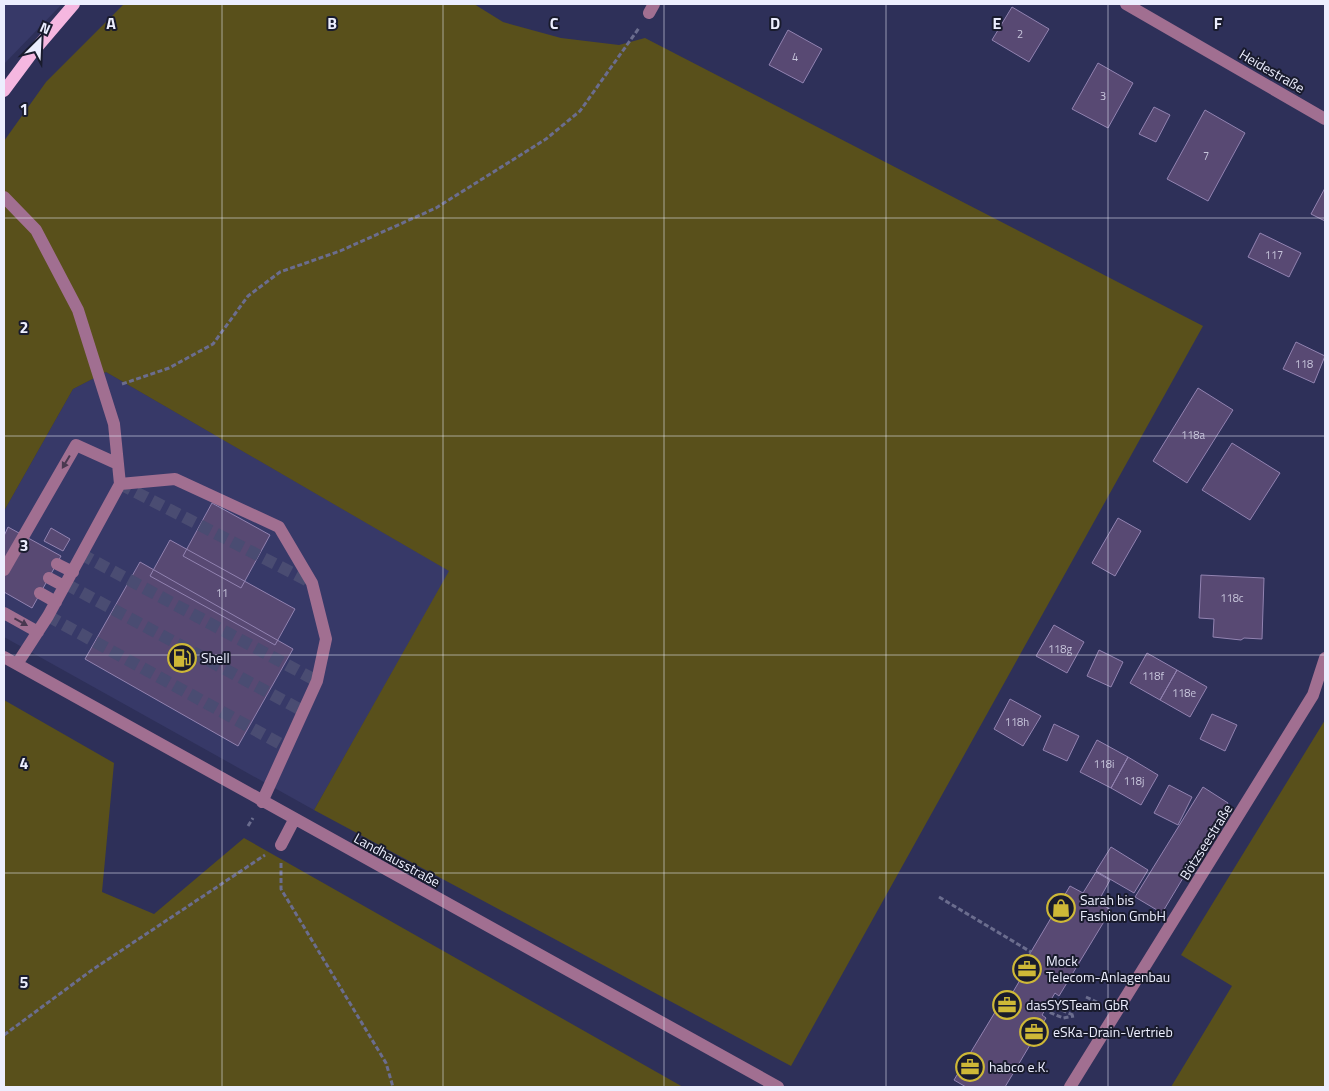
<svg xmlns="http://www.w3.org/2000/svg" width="1329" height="1091" viewBox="0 0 1329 1091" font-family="'Titillium Web',sans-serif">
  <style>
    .built { fill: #373968 }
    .green { fill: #59501b }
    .building { fill: #584973; stroke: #9283b1 }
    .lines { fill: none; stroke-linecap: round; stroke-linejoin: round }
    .minor-tunnel { stroke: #4a4c72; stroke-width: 12; stroke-dasharray: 12 6; stroke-linecap: butt }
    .path { stroke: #6b6d8e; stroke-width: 3; stroke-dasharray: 5 2.5; stroke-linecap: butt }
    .minor { stroke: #a16f91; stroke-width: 12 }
    .major { stroke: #f5b7e0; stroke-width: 12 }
    .oneway { fill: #493850 }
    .grid { fill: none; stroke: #eceefe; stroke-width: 1; stroke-opacity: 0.55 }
    .labels { text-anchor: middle; stroke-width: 4; stroke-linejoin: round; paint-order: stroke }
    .number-label { font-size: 11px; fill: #c7c5db }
    .street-label { font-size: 14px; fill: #eceefe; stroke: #191b2d }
    .poi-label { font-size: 14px; fill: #eceefe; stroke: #191b2d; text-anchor: start }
    .grid-label { font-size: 16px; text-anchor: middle; font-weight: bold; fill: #eceefe; stroke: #191b2d; stroke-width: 4; stroke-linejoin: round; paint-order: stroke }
  </style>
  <rect width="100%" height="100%" fill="#2e3059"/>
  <path class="built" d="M 4,4 L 62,4 L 4,64 Z
    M 106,372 L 450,571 L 314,810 L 4,637 L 4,511 L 73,389 Z"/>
  <path class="green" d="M 124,4 L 474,4 L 503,22 L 561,38 L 619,45 L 645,38 L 1203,326 L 791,1066 L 314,810 L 449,571 L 106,372 L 73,389 L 4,511 L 4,141 L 46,82 Z
    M 4,700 L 114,763 L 102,892 L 154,914 L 244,838 L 683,1087 L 4,1087 Z
    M 1325,720 L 1325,1087 L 1171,1087 L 1232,986 L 1181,955 Z"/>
  <path class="building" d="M 1012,7 L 1049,29 L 1029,62 L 992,40 Z
    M 788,30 L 822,49 L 803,83 L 769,65 Z
    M 1098,63 L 1133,83 L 1108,128 L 1072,109 Z
    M 1154,107 L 1170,115 L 1156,142 L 1139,134 Z
    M 1205,110 L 1245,133 L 1208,201 L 1167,179 Z
    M 1325,188 L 1325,221 L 1311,214 Z
    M 1260,233 L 1301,253 L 1289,277 L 1248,257 Z
    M 1296,342 L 1325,356 L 1314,383 L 1283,369 Z
    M 1198,388 L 1233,410 L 1187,483 L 1153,461 Z
    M 1232,443 L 1280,473 L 1250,520 L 1202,490 Z
    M 212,503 L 270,535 L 241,588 L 183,556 Z
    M 1118,518 L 1141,531 L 1115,576 L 1092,563 Z
    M 8,527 L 61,556 L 32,608 L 4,592 L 4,536 Z
    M 51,528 L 70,539 L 63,551 L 44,541 Z
    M 170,540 L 295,609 L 275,645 L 150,576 Z
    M 140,562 L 293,649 L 238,746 L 85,659 Z
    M 1201,575 L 1264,578 L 1262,639 L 1244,638 L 1241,640 L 1213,637 L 1214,619 L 1199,618 Z
    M 1054,625 L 1084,642 L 1067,673 L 1036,656 Z
    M 1099,650 L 1123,662 L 1111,687 L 1087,676 Z
    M 1147,653 L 1177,670 L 1160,700 L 1130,683 Z
    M 1177,670 L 1207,687 L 1190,717 L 1160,700 Z
    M 1010,699 L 1041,716 L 1023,746 L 994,729 Z
    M 1212,714 L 1237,725 L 1225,751 L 1200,739 Z
    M 1054,724 L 1079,736 L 1067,761 L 1043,750 Z
    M 1097,740 L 1128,757 L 1111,788 L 1080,772 Z
    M 1128,757 L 1158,775 L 1141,805 L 1111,788 Z
    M 1169,785 L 1192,797 L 1178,825 L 1154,813 Z
    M 1203,787 L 1228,803 L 1162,913 L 1135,897 Z
    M 1111,847 L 1148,870 L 1134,893 L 1096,871 Z
    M 1096,872 L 1110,880 L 1098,902 L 1111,910 L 1059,996 L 1055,993 L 1042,1015 L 1046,1018 L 1005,1087 L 966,1087 L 954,1080 L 1006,994 L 1010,997 L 1023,975 L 1019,972 L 1070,886 L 1083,893 Z"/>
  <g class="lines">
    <path class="minor-tunnel" d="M 120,484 L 312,583
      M 81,554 L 317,681
      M 66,584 L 303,711
      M 48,616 L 286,747"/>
    <path class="path" d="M 122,384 L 169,368 L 213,344 L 248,296 L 280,272 L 340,251 L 436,208 L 546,139 L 580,111 L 639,28
      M 248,826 L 253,818
      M 281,863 L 281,889 L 386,1063 L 393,1087
      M 939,897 L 1031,952
      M 1086,997 L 1099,1003
      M 1048,1004 L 1073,1015
      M 1052,1006 L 1049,1012 L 1063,1018 L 1074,1016
      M 4,1035 L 92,970 L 265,855"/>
    <path class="minor" d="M 1126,4 L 1325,119
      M 649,13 L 654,4
      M 4,197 L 36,230 L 78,310 L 114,424 L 120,484 L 48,616 L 17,664
      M 120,484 L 175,479 L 279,527 L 312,583 L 326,639 L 317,681 L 262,802
      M 57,564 L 73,572
      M 4,570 L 76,445 L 118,464
      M 49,578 L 64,586
      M 40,593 L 56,602
      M 4,613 L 38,632
      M 4,657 L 778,1087
      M 281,845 L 294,820
      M 1070,1087 L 1313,695 L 1325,658"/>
    <path class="major" d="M 4,91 L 33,52 L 74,4"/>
  </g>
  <defs><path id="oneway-solid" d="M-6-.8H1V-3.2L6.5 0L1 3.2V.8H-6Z" transform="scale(1.25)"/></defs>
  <g class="oneway">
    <use href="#oneway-solid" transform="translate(66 462) rotate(121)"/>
    <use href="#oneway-solid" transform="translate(21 622) rotate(29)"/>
  </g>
  <path class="grid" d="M 222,4 L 222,1087M 443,4 L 443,1087M 664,4 L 664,1087M 886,4 L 886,1087M 1108,4 L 1108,1087M 4,218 L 1325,218M 4,436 L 1325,436M 4,655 L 1325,655M 4,873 L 1325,873"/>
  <defs>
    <symbol id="fuel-ring" viewBox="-11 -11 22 22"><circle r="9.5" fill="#191b2d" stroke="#ceb837" stroke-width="1.5"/><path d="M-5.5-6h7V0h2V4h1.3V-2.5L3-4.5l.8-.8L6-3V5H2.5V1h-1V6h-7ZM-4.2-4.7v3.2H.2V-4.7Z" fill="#ceb837"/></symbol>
    <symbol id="shop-ring" viewBox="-11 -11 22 22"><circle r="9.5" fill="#191b2d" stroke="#ceb837" stroke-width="1.5"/><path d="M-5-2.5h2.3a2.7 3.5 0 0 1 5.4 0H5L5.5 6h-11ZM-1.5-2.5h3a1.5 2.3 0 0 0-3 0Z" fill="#ceb837"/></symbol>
    <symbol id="office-ring" viewBox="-11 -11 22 22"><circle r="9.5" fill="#191b2d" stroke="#ceb837" stroke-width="1.5"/><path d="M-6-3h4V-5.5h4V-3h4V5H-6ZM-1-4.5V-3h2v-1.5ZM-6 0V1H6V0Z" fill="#ceb837"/></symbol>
  </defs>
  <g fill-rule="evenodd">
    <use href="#fuel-ring" x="166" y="642" width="32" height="32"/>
    <use href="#shop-ring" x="1045" y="892" width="32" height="32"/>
    <use href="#office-ring" x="1011" y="953" width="32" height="32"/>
    <use href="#office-ring" x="991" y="989" width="32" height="32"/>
    <use href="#office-ring" x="1018" y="1016" width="32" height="32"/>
    <use href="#office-ring" x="954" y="1051" width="32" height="32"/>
  </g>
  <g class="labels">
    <g class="number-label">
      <text x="1020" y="38">2</text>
      <text x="795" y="61">4</text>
      <text x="1103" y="100">3</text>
      <text x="1206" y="160">7</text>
      <text x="1274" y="259">117</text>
      <text x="1304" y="368">118</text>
      <text x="1193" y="439">118a</text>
      <text x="222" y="597">11</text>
      <text x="1232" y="602">118c</text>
      <text x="1060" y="653">118g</text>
      <text x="1153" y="680">118f</text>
      <text x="1184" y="697">118e</text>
      <text x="1017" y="726">118h</text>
      <text x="1104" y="768">118i</text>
      <text x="1134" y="785">118j</text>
    </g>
    <g class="street-label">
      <text transform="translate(1272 71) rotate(30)" y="5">Heidestraße</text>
      <text transform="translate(1206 842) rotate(-58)" y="5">Bötzseestraße</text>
      <text transform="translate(397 860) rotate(29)" y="5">Landhausstraße</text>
    </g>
    <g class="poi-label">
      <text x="201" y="663">Shell</text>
      <text x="1080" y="905">Sarah bis<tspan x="1080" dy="16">Fashion GmbH</tspan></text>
      <text x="1046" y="966">Mock<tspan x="1046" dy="16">Telecom-Anlagenbau</tspan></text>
      <text x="1026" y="1010">dasSYSTeam GbR</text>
      <text x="1053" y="1037">eSKa-Drain-Vertrieb</text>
      <text x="989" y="1072">habco e.K.</text>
    </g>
  </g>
  <g class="grid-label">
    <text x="111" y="29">A</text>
    <text x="332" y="29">B</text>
    <text x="554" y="29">C</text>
    <text x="775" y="29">D</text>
    <text x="997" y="29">E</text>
    <text x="1218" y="29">F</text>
    <text x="24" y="115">1</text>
    <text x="24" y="333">2</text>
    <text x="24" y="551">3</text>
    <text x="24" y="769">4</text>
    <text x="24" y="988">5</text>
  </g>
  <rect width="1329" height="1091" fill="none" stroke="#eceefe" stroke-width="10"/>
  <g transform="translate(40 40) rotate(24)" stroke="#191b2d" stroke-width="4" paint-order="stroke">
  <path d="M0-4L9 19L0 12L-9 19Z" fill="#eceefe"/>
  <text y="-8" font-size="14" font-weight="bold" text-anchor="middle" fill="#eceefe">N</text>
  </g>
</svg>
